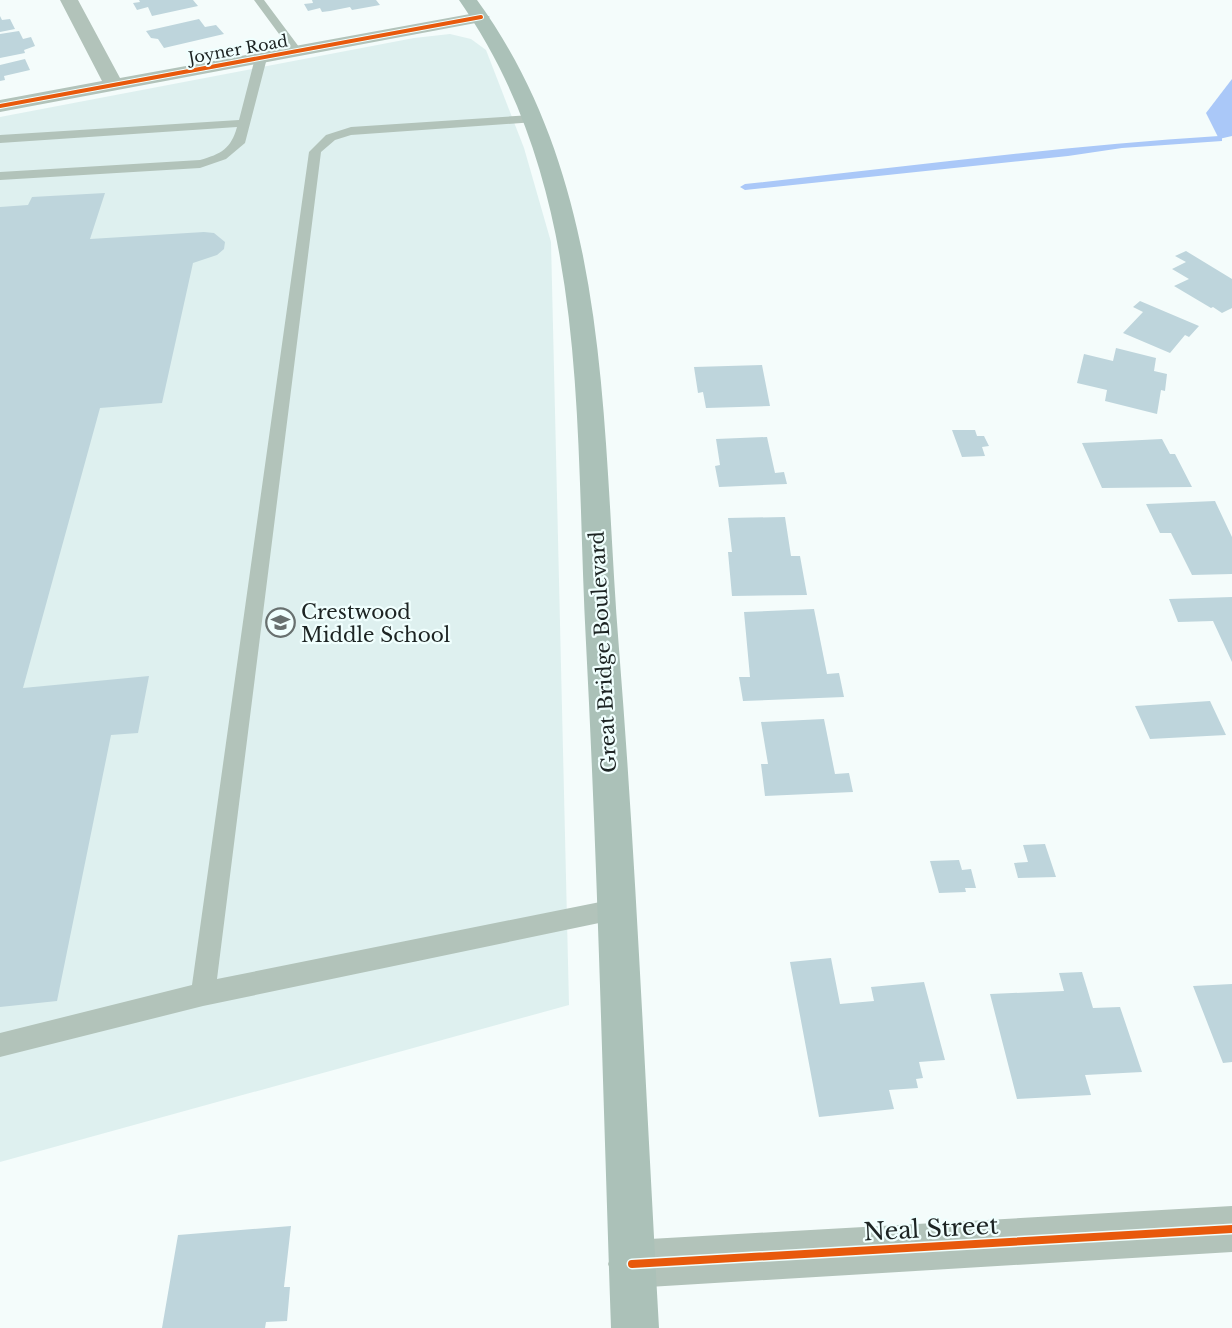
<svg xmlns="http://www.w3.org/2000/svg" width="1232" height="1328" viewBox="0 0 1232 1328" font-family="'Libre Baskerville',serif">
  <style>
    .built { fill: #def0ef }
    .water { fill: #aac8f8 }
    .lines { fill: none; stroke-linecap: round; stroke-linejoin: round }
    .stream { fill: #aac8f8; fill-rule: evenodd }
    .building { fill: #bed5dc }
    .service { fill: #b2c3ba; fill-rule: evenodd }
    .minor { fill: #b2c3ba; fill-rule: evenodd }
    .primary { fill: #abc1b8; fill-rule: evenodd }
    .cycleway-far1-casing { stroke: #f0fffe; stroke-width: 6 }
    .cycleway-casing { stroke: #f0fffe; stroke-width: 11 }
    .cycleway-far1 { stroke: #e8590c; stroke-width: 4 }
    .cycleway { stroke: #e8590c; stroke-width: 8 }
    .labels { text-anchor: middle; stroke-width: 4.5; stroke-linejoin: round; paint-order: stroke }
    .far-street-label { font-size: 16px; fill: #1d2423; stroke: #f0fffe }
    .poi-label { font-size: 20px; fill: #1d2423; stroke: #f0fffe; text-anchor: start }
    .street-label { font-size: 20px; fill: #1d2423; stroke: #f0fffe }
    .near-street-label { font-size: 24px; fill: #1d2423; stroke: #f0fffe }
  </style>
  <rect width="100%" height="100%" fill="#f4fcfb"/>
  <path class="built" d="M 450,34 L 471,39 L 486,50 L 524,148 L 551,242 L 569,1005 L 0,1162 L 0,117 L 414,38 Z"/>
  <path class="water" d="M 1232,79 L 1232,136 L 1219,139 L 1206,113 Z"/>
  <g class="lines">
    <path class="stream" d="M 1219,136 L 1222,137 L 1222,141 L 1122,148 L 1068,156 L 745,190 L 740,187 L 745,184 C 903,167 1061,146 1219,136 Z"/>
  </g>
  <path class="building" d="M 139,0 L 193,0 L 198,6 L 152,16 L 148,7 L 137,10 L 133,3 L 140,2 Z
    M 312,0 L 376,0 L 380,5 L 352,10 L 350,7 L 330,11 L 322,12 L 320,8 L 308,11 L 304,4 L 313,3 Z
    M 0,16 L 2,20 L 10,19 L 15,29 L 0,32 Z
    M 199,19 L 205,27 L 216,25 L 224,34 L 164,48 L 158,39 L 151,38 L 146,31 Z
    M 19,31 L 23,39 L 31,37 L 35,46 L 24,50 L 25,53 L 0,58 L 0,34 Z
    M 25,59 L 30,70 L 4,76 L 5,80 L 0,81 L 0,65 Z
    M 105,193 L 90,239 L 204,232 L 214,233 L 225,242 L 224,249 L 217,255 L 193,263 L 162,403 L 100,408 L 23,688 L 149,676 L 138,733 L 111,735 L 57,1001 L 0,1007 L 0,207 L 28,205 L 32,197 Z
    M 1186,251 L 1232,279 L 1232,308 L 1222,313 L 1213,307 L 1211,308 L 1174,286 L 1189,279 L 1172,269 L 1186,262 L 1175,256 Z
    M 1140,301 L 1199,326 L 1189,337 L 1185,335 L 1170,353 L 1123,333 L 1143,312 L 1133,307 Z
    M 1116,348 L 1156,358 L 1154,371 L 1167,374 L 1165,391 L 1161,390 L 1157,414 L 1105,401 L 1107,390 L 1077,383 L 1084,354 L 1113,361 Z
    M 762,365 L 770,406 L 706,408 L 703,392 L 698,393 L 694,367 Z
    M 952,430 L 975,430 L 977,436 L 984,436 L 989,446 L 982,447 L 985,456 L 962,457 Z
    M 767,437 L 775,473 L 784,472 L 787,484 L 719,487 L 715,466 L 720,465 L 716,439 Z
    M 1162,439 L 1170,454 L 1175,454 L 1192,487 L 1102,488 L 1082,443 Z
    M 1215,501 L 1232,537 L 1232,574 L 1192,575 L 1171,533 L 1160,533 L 1146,504 Z
    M 785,517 L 791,556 L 800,556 L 807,595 L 732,596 L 728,552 L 732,552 L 728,518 Z
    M 1232,597 L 1232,662 L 1213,621 L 1178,622 L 1169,599 Z
    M 814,609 L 827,674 L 839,673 L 844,697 L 743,701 L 739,677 L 750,677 L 744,612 Z
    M 1210,701 L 1226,735 L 1150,739 L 1135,706 Z
    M 824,719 L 835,774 L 849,773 L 853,792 L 765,796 L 761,764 L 768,764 L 761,722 Z
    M 1045,844 L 1056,877 L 1018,878 L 1014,863 L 1028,862 L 1023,845 Z
    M 959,860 L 962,870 L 971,869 L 976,888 L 965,888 L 966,892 L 939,893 L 930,861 Z
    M 831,958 L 840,1004 L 874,1001 L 871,987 L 924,982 L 945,1060 L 919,1062 L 923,1078 L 916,1079 L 918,1088 L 889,1090 L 894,1109 L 819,1117 L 790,962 Z
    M 1082,972 L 1093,1008 L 1120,1007 L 1142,1072 L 1085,1075 L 1091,1095 L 1017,1099 L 990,994 L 1064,991 L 1059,973 Z
    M 1232,984 L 1232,1062 L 1223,1063 L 1193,986 Z
    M 291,1226 L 284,1287 L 290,1287 L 287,1321 L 266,1322 L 265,1328 L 162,1328 L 178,1235 Z"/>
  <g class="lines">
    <path class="service" d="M 254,0 L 264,0 L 302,51 L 301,53 L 293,53 Z
      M 261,55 L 267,58 L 245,143 L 226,159 L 200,168 L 0,180 L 0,172 L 200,160 C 221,154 231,149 237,127 L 0,143 L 0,135 L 239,120 L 255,58 Z
      M 531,115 L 535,116 L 535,122 L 351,135 L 335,140 L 321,152 L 217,979 L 615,899 L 623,902 L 626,910 L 623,918 L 203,1006 L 0,1057 L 0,1033 L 192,985 L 309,152 L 326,135 L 351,127 Z"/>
    <path class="minor" d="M 60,0 L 78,0 L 120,78 L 481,12 L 490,17 L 481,22 L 0,112 L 0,100 L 102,81 Z
      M 1232,1206 L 1232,1252 L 632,1288 L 615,1281 L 608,1264 L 615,1247 L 632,1240 Z"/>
    <path class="primary" d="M 459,0 L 477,0 C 614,188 601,428 619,649 C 637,875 646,1102 659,1328 L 611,1328 C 603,1100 598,871 586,643 C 574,423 592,190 459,0 Z"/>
    <defs>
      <path id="cycleway-far1" d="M 0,106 L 481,17"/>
      <path id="cycleway" d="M 632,1264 L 1232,1229"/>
    </defs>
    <use href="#cycleway-far1" class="cycleway-far1-casing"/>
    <use href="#cycleway" class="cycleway-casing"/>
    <use href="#cycleway-far1" class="cycleway-far1"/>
    <use href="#cycleway" class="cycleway"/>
  </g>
  <defs>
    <symbol id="school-ring" viewBox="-11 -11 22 22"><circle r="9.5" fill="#f0fffe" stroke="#68706f" stroke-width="1.5"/><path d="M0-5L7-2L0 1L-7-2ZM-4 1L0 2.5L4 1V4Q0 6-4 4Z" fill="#68706f"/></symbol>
  </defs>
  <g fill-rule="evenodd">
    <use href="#school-ring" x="264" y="606" width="33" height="33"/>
  </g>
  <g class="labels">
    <g class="far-street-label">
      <text transform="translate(238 49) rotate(-10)" y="6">Joyner Road</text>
    </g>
    <g class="poi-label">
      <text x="301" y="619">Crestwood<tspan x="301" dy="23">Middle School</tspan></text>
    </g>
    <g class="street-label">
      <text transform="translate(603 652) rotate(-93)" y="7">Great Bridge Boulevard</text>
    </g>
    <g class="near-street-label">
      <text transform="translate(931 1229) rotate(-3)" y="8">Neal Street</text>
    </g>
  </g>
</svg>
